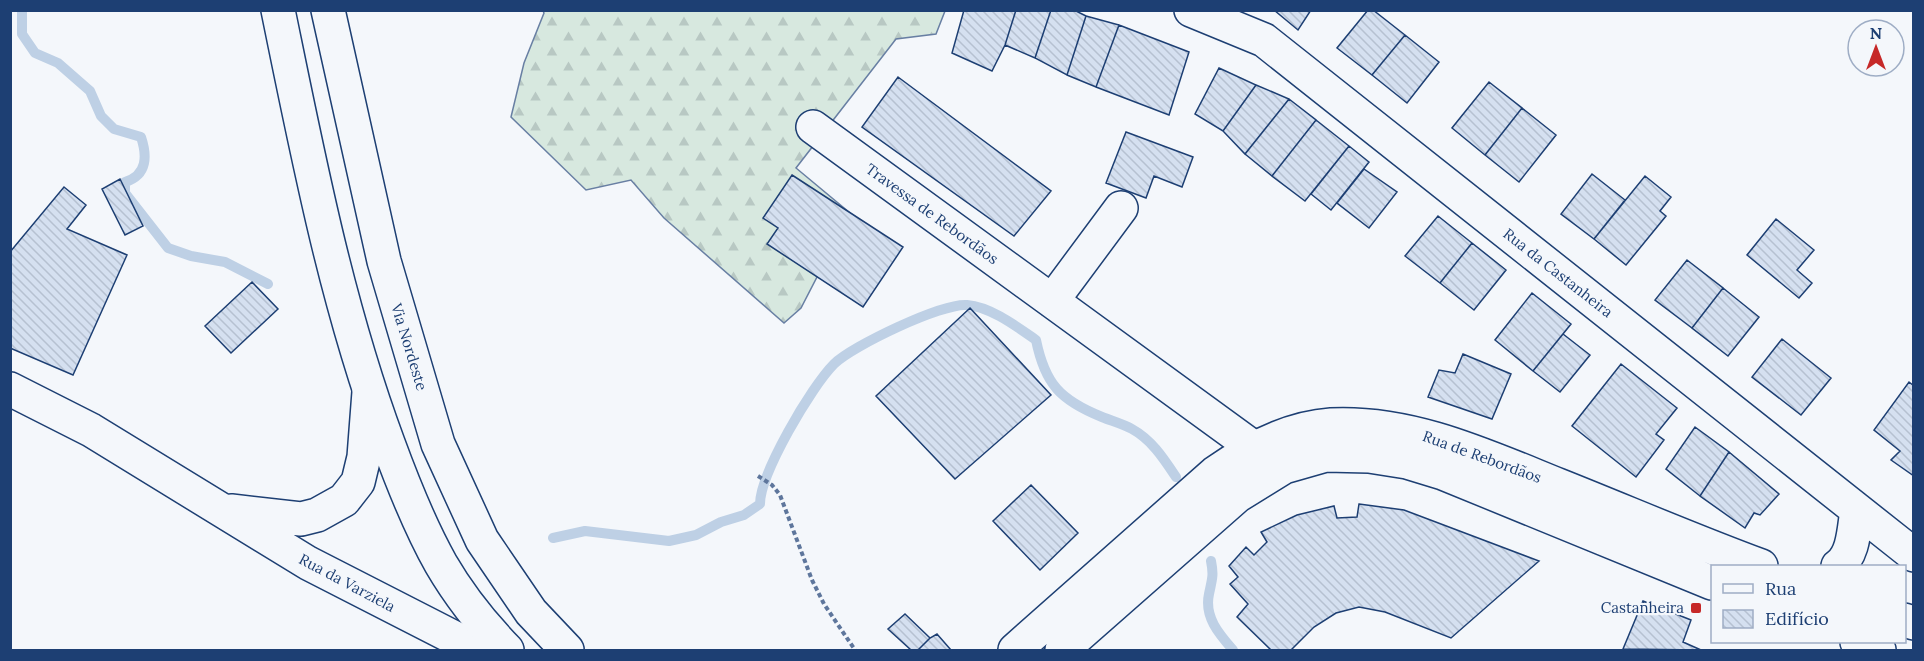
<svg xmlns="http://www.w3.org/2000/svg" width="1924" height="661" viewBox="0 0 1924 661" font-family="Lora,serif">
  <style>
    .forest { fill: url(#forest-firs); stroke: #687fa3; stroke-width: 1.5 }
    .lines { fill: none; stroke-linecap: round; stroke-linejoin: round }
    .stream { stroke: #bed0e5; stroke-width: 10 }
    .building { fill: url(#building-back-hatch); stroke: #1d3f73; stroke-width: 1.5 }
    .minor-casing { stroke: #1d3f73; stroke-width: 36 }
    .major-casing { stroke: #1d3f73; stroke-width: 36 }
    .path { stroke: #5e769c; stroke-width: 4; stroke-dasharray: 4.5 3; stroke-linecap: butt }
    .minor { stroke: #f4f7fb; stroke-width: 33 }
    .major { stroke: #f4f7fb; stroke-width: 33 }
    .poi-dot { fill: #c62828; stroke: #f4f7fb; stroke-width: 2 }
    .labels { text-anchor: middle; stroke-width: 4.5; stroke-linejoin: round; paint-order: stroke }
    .street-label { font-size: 15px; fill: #1d3f73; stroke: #f4f7fb }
    .poi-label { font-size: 15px; fill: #1d3f73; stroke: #f4f7fb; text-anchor: end }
  </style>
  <defs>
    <pattern id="forest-firs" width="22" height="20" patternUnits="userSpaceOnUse" patternTransform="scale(1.5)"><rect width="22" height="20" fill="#d7e8df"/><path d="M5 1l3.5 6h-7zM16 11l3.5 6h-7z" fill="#b8c8c3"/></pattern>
    <pattern id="building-back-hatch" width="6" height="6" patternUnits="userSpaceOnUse" patternTransform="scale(1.5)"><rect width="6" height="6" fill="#d5e0f0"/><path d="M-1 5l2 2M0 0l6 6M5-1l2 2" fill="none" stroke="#b6c1d1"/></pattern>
  </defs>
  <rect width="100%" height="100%" fill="#f4f7fb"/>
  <path class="forest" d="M 543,11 L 945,11 L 936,34 L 896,39 L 796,168 L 850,213 L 801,308 L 784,323 L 664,218 L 631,180 L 586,190 L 511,117 L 524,63 L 544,13 Z"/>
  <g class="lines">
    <path class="stream" d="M 22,10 L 22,34 L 35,53 L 58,63 L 90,91 L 101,116 L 114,129 L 141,137 C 147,155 148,175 125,182 L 125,193 L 168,248 L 191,256 L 225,262 L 268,284
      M 553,538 L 585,531 L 669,541 L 696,535 L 721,522 L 744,515 L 760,504 C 760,474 811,387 834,364 C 852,346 942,303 967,305 C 991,307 1016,326 1036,340 C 1045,384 1060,400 1102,417 C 1112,421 1123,424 1132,429 C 1152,440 1164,459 1176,477
      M 1211,561 C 1214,576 1212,579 1209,594 C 1204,617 1219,634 1233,650"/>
  </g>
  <path class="building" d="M 964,10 L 1016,10 L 1005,45 L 992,71 L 952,53 Z
    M 1016,10 L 1051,10 L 1035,58 L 1005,45 Z
    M 1051,10 L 1074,10 L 1086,16 L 1067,75 L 1035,58 Z
    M 1274,10 L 1311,10 L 1298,30 Z
    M 1368,10 L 1373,10 L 1405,35 L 1372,75 L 1337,48 Z
    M 1086,16 L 1119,25 L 1096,87 L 1067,75 Z
    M 1119,25 L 1189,52 L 1169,115 L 1096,87 Z
    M 1405,35 L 1439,62 L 1407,103 L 1372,75 Z
    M 1219,68 L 1256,85 L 1223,131 L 1195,114 Z
    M 898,77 L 1051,191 L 1014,236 L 862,127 Z
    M 1489,82 L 1522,108 L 1485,155 L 1452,128 Z
    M 1256,85 L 1289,99 L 1245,154 L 1223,131 Z
    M 1289,99 L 1316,120 L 1272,176 L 1245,154 Z
    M 1522,108 L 1556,135 L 1519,182 L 1485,155 Z
    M 1316,120 L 1349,146 L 1305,201 L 1272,176 Z
    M 1126,132 L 1193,157 L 1182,187 L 1154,176 L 1146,198 L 1106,183 Z
    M 1349,146 L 1369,162 L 1331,210 L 1311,194 Z
    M 1364,169 L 1397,192 L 1369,228 L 1337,203 Z
    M 1592,174 L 1625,200 L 1594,239 L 1561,214 Z
    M 792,175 L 903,247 L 863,307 L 767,244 L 778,228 L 763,218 Z
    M 1645,176 L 1671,197 L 1660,211 L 1666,216 L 1626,265 L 1594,239 Z
    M 120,179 L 143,226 L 125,235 L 102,189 Z
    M 64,187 L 86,205 L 67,229 L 127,255 L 73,375 L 10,348 L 10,252 Z
    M 1438,216 L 1472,243 L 1440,283 L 1405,256 Z
    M 1776,219 L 1814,250 L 1797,270 L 1812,283 L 1799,298 L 1747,255 Z
    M 1472,243 L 1506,270 L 1474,310 L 1440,283 Z
    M 1687,260 L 1723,288 L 1692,328 L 1655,300 Z
    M 252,282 L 278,309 L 231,353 L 205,326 Z
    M 1723,288 L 1759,317 L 1728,356 L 1692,328 Z
    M 1532,293 L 1571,324 L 1533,371 L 1495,340 Z
    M 970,308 L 1051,395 L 955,479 L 876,396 Z
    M 1563,334 L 1590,355 L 1560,392 L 1533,371 Z
    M 1782,339 L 1831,378 L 1801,415 L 1752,377 Z
    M 1463,354 L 1511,374 L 1492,419 L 1428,397 L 1439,370 L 1455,373 Z
    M 1621,364 L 1677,408 L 1656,434 L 1664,440 L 1636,477 L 1572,426 Z
    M 1909,382 L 1914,386 L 1914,476 L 1891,460 L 1900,451 L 1874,430 Z
    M 1695,427 L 1729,452 L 1700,496 L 1666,469 Z
    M 1729,452 L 1779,494 L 1760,515 L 1754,513 L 1745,528 L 1700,496 Z
    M 1031,485 L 1078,533 L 1040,570 L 993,521 Z
    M 1359,504 L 1404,510 L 1539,561 L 1451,638 L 1385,612 L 1359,607 L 1336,613 L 1314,627 L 1291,650 L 1271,650 L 1237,617 L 1248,604 L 1230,584 L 1238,577 L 1229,566 L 1246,547 L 1254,555 L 1267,542 L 1261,532 L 1297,515 L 1334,506 L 1337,518 L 1357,517 Z
    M 1643,601 L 1691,620 L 1683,642 L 1701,650 L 1623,649 Z
    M 905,614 L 930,638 L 918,650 L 911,650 L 888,629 Z
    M 937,634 L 951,650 L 918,650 L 930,638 Z"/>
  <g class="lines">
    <defs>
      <path id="minor" d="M 1191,10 L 1264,40 L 1914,555
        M 813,127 L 1254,448
        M 1052,301 L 1121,208
        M 10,389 L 91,430 L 308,563 L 478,650
        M 231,511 L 301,519 L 317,515 L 344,500 L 358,482 L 364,457 L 369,392
        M 1838,566 C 1854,555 1854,528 1857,510"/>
      <path id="major" d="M 278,10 C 308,156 336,303 388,443 C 403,484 419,525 441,564 C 459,595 482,624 507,650
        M 328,10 L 384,261 L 438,444 L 482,540 L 531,612 L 567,650
        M 1904,620 L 1914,623
        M 1857,642 L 1879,650
        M 1015,650 L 1215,473 C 1249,449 1288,428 1331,425 C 1411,421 1486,456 1558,485 C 1626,512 1693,541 1761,566
        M 1062,650 L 1237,496 L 1284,467 L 1326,455 L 1369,456 L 1407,462 L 1443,473 L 1712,583"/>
    </defs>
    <use href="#minor" class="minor-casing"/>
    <use href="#major" class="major-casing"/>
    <path class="path" d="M 758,476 L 772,485 L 780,495 L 812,580 L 824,604 L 855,650"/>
    <use href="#minor" class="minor"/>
    <use href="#major" class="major"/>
  </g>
  <rect class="poi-dot" x="1690" y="602" width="12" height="12" rx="3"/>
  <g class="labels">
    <g class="street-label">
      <text transform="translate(932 214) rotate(36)" y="5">Travessa de Rebordãos</text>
      <text transform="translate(1558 273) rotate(38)" y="5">Rua da Castanheira</text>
      <text transform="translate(409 347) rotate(73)" y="5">Via Nordeste</text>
      <text transform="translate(1482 457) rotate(20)" y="5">Rua de Rebordãos</text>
      <text transform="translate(347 583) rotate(28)" y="5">Rua da Varziela</text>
    </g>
    <g class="poi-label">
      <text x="1684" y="613">Castanheira</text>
    </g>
  </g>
  <rect width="1924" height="661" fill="none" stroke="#1d3f73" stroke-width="24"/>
  <rect x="1711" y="565" width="195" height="78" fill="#f4f7fb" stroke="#9eadc5" stroke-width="1.5"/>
  <rect x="1723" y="584" width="30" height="9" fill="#f4f7fb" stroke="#9eadc5" stroke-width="1.5"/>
  <text x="1765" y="595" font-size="18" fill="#1d3f73">Rua</text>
  <rect x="1723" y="610" width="30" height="18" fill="url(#building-back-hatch)" stroke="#9eadc5" stroke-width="1.5"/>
  <text x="1765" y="625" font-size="18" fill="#1d3f73">Edifício</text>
  <g transform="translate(1876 48)"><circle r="28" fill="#f4f7fb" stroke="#9eadc5" stroke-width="1.5"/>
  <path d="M0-4.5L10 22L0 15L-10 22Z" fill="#c62828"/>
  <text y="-9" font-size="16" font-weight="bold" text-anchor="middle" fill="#1d3f73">N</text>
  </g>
</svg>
